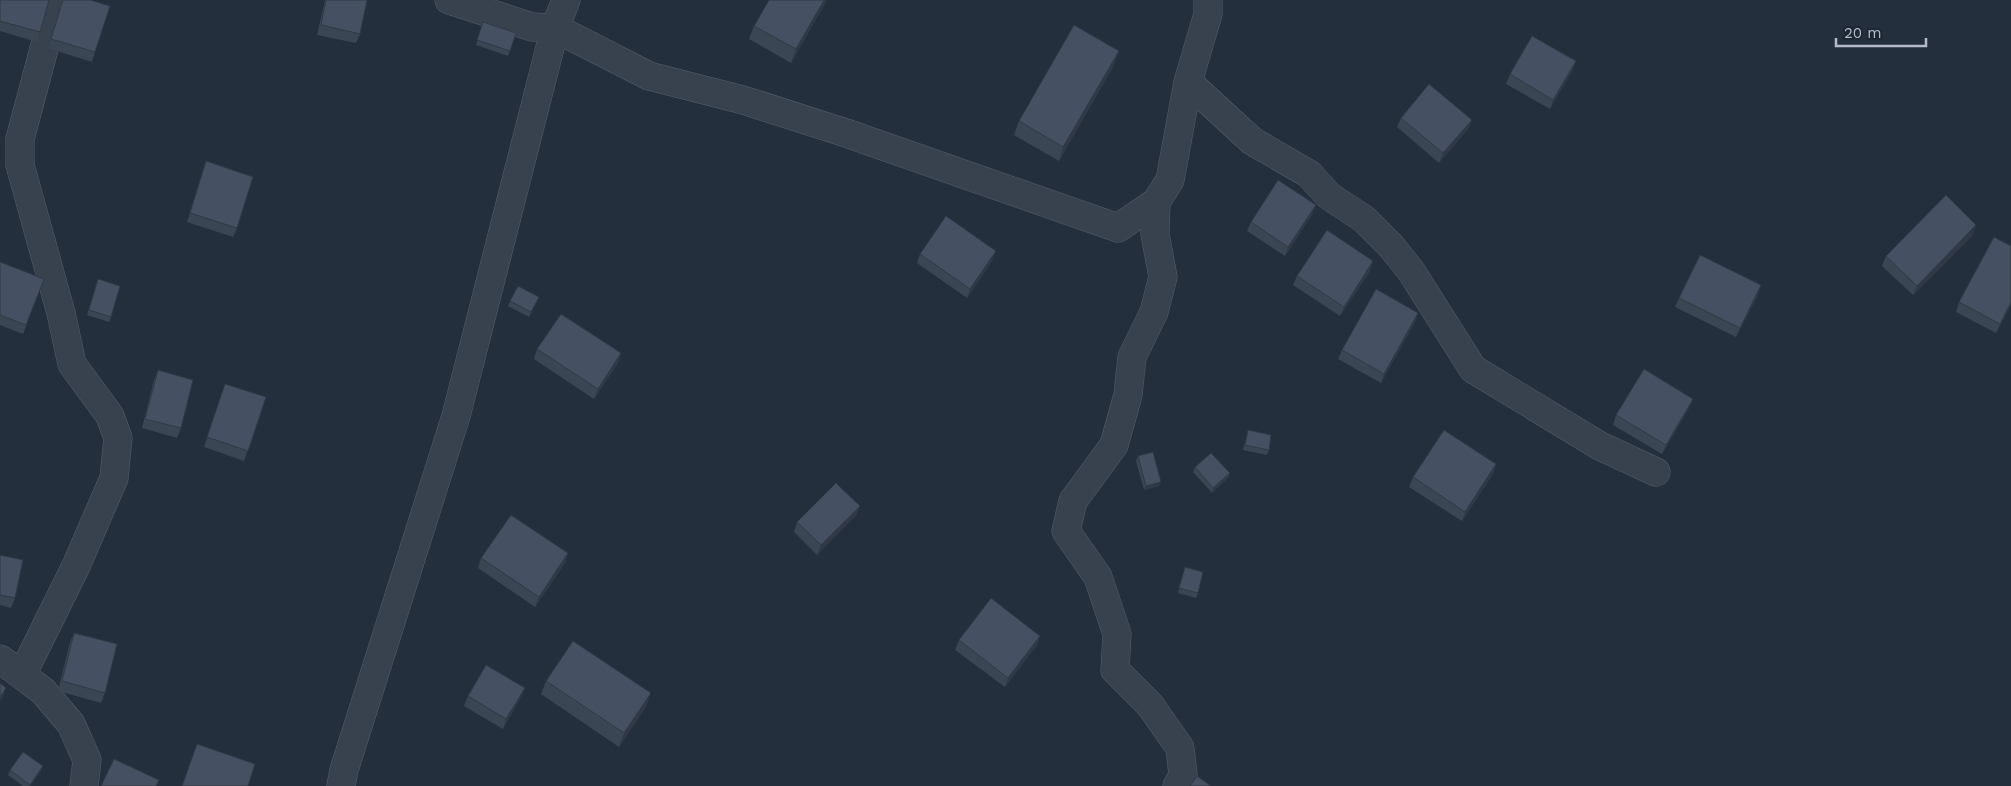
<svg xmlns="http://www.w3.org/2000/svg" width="2011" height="786" viewBox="0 0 2011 786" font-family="'Work Sans',sans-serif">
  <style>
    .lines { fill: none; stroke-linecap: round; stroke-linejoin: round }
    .street-casing { stroke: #565f6c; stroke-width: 29 }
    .street { stroke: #38414e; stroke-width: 28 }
    .wall { fill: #3b4654 }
    .shaded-wall { fill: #303945 }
    .building { fill: #455162; stroke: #303945 }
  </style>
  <rect width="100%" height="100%" fill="#242f3e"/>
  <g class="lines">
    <defs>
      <path id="street" d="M 449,0 L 532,27 L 555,28 L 649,76 L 743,100 L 846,133 L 1118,228 L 1156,202 L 1170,180 L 1188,82
        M 1208,0 L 1208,14 L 1188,82 L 1252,141 L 1309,174 L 1329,196 L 1364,219 L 1391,246 L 1411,271 L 1473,369 L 1600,446 L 1656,472
        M 1156,202 L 1155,234 L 1163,277 L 1154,312 L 1132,357 L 1128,395 L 1114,445 L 1073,501 L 1066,531 L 1098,577 L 1117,634 L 1115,670 L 1150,705 L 1180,748 L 1183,775 L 1177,786
        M 0,659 L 43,691 L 71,724 L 87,760 L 84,786
        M 22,675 L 76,566 L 114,478 L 118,438 L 110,416 L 72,364 L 61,313 L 20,165 L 20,139 L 57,0
        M 341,786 L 344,770 L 456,416 L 555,28 L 566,0"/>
    </defs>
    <use href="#street" class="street-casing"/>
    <use href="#street" class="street"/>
  </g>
  <path class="wall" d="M 0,0 L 40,32 L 37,42 L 0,31 Z
    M 63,0 L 90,0 L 95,52 L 92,62 L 48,48 Z
    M 325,0 L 367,0 L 360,34 L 356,43 L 317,35 Z
    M 827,0 L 791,63 L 749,39 L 754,26 Z
    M 483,22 L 516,33 L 508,56 L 476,45 Z
    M 1576,61 L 1572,71 L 1550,109 L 1506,84 L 1510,74 Z
    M 1114,65 L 1059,161 L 1014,135 L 1019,121 Z
    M 1401,118 L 1472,120 L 1468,129 L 1439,163 L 1397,127 Z
    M 206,161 L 237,228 L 233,237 L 187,222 Z
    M 1312,215 L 1285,256 L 1247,231 L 1251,222 Z
    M 1973,235 L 1913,295 L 1882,266 L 1886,256 Z
    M 920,254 L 992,261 L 967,298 L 917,263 Z
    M 0,262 L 44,279 L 23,334 L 0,325 Z
    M 1370,271 L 1340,316 L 1293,285 L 1297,276 Z
    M 96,284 L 111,317 L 109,322 L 87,315 Z
    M 1758,295 L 1736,337 L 1675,307 L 1679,298 Z
    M 539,297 L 529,317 L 508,306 L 510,301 Z
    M 1959,302 L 2011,305 L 1996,333 L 1956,312 Z
    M 1418,313 L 1415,322 L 1381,383 L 1338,359 L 1342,350 Z
    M 537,349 L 621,353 L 618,363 L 594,399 L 534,359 Z
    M 158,370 L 181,428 L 177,438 L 142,428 L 154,380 Z
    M 225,384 L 266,397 L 244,461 L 204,447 Z
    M 1693,399 L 1689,408 L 1662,454 L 1613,425 L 1616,415 Z
    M 1248,430 L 1269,450 L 1267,455 L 1243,450 Z
    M 1138,456 L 1159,486 L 1144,490 L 1136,461 Z
    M 1496,464 L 1493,474 L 1462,521 L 1409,487 L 1413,477 Z
    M 1195,467 L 1230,473 L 1228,478 L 1212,493 L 1193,472 Z
    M 860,506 L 856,515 L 817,555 L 794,532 L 797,522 Z
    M 568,553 L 565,563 L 535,607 L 478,568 L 481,558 Z
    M 0,555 L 15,598 L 11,608 L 0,605 Z
    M 1185,567 L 1198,593 L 1196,598 L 1178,593 Z
    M 74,633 L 105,693 L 101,703 L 58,691 L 70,642 Z
    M 1040,636 L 1037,645 L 1005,687 L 955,650 L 959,640 Z
    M 546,681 L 646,707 L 619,747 L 541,694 Z
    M 525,688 L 521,697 L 503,729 L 464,706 L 468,696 Z
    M 10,770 L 41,771 L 30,786 L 23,786 L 8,775 Z"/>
  <path class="shaded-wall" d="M 824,0 L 827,0 L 791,63 L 796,49 Z
    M 1119,51 L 1114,65 L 1059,161 L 1063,147 Z
    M 1576,61 L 1572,71 L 1550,109 L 1553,100 Z
    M 1472,120 L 1468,129 L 1439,163 L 1443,153 Z
    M 1316,205 L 1312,215 L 1285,256 L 1288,247 Z
    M 1976,225 L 1973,235 L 1913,295 L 1917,286 Z
    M 996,251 L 992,261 L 967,298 L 970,289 Z
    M 1373,261 L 1370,271 L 1340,316 L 1344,307 Z
    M 1761,285 L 1758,295 L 1736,337 L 1740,328 Z
    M 2011,302 L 2011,305 L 1996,333 L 2000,324 Z
    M 1418,313 L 1415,322 L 1381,383 L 1384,374 Z
    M 621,353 L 618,363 L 594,399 L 598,389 Z
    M 1693,399 L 1689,408 L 1662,454 L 1666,445 Z
    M 1496,464 L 1493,474 L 1462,521 L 1465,512 Z
    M 1230,473 L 1228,478 L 1212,493 L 1213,488 Z
    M 1161,482 L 1159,486 L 1144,490 L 1146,486 Z
    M 860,506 L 856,515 L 817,555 L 821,545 Z
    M 568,553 L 565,563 L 535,607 L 539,597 Z
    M 1040,636 L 1037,645 L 1005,687 L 1008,678 Z
    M 6,688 L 3,697 L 0,701 L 0,697 Z
    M 525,688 L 521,697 L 503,729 L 506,719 Z
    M 651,693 L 646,707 L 619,747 L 624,733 Z
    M 43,766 L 41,771 L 30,786 L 29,786 Z"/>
  <path class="building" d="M 0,0 L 49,0 L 40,32 L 0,21 Z
    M 63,0 L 90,0 L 110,6 L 95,52 L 51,39 Z
    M 326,0 L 367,0 L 360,34 L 321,25 Z
    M 769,0 L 824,0 L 796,49 L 754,26 Z
    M 483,22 L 516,33 L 510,51 L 477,40 Z
    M 1074,25 L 1119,51 L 1063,147 L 1019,121 Z
    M 1532,36 L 1576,61 L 1553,100 L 1510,74 Z
    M 1429,84 L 1472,120 L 1443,153 L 1401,118 Z
    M 206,161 L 253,177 L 237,228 L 190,213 Z
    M 1278,180 L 1316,205 L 1288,247 L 1251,222 Z
    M 1946,195 L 1976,225 L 1917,286 L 1886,256 Z
    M 946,216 L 996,251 L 970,289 L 920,254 Z
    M 1327,230 L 1373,261 L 1344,307 L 1297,276 Z
    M 1994,237 L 2011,246 L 2011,302 L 2000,324 L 1959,302 Z
    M 1700,255 L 1761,285 L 1740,328 L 1679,298 Z
    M 0,262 L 44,279 L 26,325 L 0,315 Z
    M 98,279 L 120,286 L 111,317 L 89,310 Z
    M 518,286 L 539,297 L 531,312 L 510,301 Z
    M 1376,289 L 1418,313 L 1384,374 L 1342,350 Z
    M 561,314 L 621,353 L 598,389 L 537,349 Z
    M 1644,369 L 1693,399 L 1666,445 L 1616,415 Z
    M 158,370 L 193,380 L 181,428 L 145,419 Z
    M 225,384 L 266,397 L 248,451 L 207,437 Z
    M 1248,430 L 1271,435 L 1269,450 L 1245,445 Z
    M 1444,430 L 1496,464 L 1465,512 L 1413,477 Z
    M 1153,452 L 1161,482 L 1146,486 L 1138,456 Z
    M 1211,453 L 1230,473 L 1213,488 L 1195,467 Z
    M 836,483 L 860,506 L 821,545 L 797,522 Z
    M 511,515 L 568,553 L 539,597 L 481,558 Z
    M 0,555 L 23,560 L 15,598 L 0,595 Z
    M 1185,567 L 1203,572 L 1198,593 L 1179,588 Z
    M 991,598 L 1040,636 L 1008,678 L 959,640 Z
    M 74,633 L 117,644 L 105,693 L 62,681 Z
    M 573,641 L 651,693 L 624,733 L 546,681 Z
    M 486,665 L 525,688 L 506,719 L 468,696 Z
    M 0,683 L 6,688 L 0,697 Z
    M 197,744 L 255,764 L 248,786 L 182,786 Z
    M 23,752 L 43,766 L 30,785 L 10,770 Z
    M 114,759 L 159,780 L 156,786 L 101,786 Z
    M 1197,776 L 1211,786 L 1190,786 Z"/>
  <path d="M1836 38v8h90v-8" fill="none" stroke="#b4bcc9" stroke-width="2.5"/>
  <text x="1844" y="38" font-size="15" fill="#b4bcc9" stroke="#1d2633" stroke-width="4" paint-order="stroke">20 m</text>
</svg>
